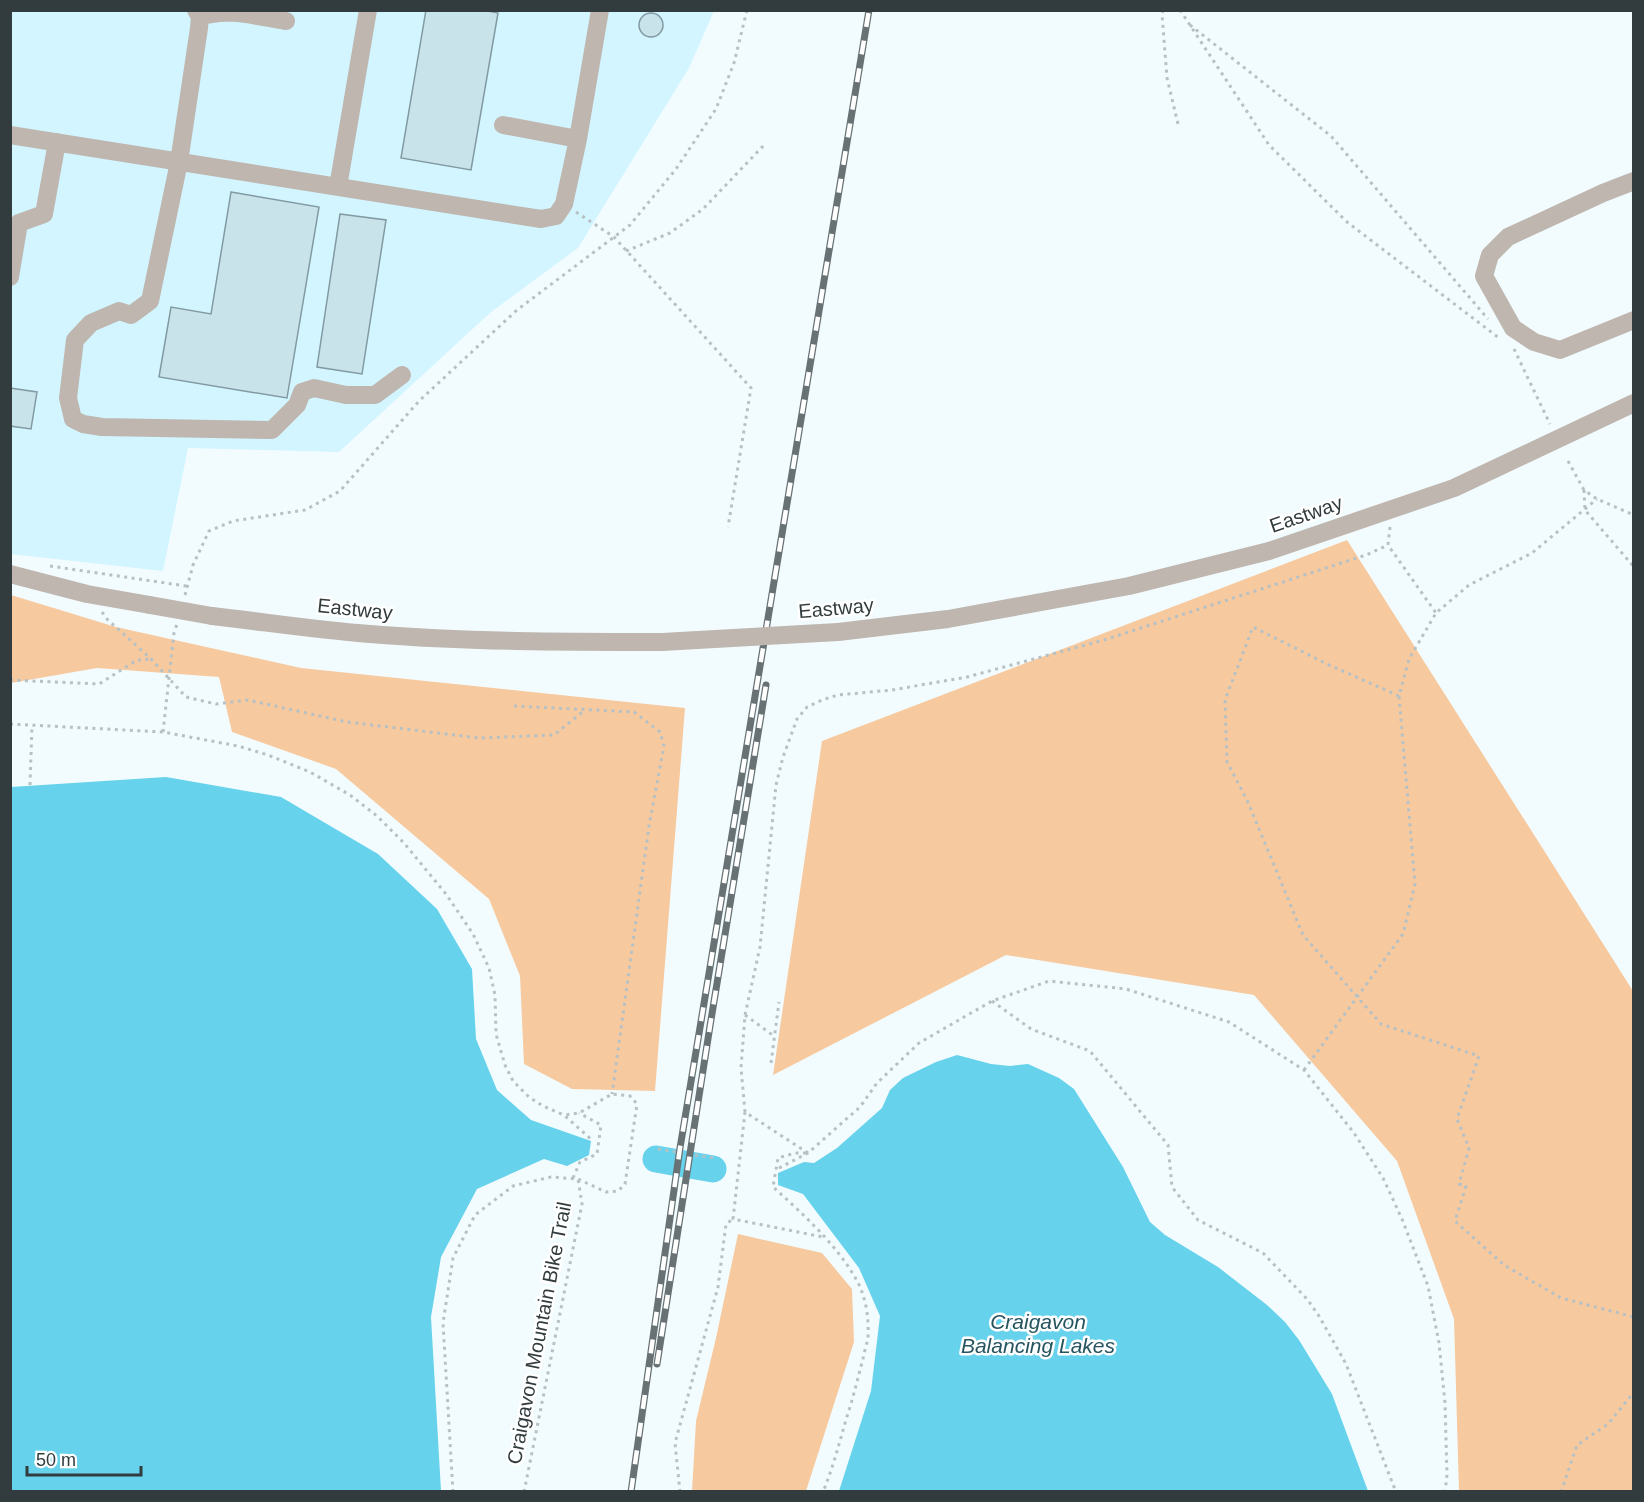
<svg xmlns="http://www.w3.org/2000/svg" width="1644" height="1502" viewBox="0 0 1644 1502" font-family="Arial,sans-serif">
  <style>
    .built { fill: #d2f5ff }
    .green { fill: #f7c99f }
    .water { fill: #66d2ec }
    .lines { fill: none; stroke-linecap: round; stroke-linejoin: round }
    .river { stroke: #66d2ec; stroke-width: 27 }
    .building { fill: #c9e3ea; stroke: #829aa1; stroke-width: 1.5 }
    .path { stroke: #b7c1c4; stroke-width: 3; stroke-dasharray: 3 4.5; stroke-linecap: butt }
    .minor { stroke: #beb6af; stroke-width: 18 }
    .rail-casing { stroke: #687275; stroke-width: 7 }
    .rail { stroke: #fff; stroke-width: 4.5; stroke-dasharray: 14; stroke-linecap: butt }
    .minor-bridge { stroke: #beb6af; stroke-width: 18 }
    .labels { text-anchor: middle; stroke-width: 5; stroke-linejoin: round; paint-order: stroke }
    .street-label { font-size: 20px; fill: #323c3f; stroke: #fff }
    .water-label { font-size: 21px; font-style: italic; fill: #265560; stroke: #fff }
  </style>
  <rect width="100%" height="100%" fill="#f2fcff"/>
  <path class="built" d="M 11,11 L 714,11 L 689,68 L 578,248 L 491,312 L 339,452 L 188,448 L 163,571 L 11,554 Z"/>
  <path class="green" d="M 1347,540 L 1633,991 L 1633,1491 L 1459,1491 L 1454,1319 L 1397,1161 L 1254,995 L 1006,955 L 773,1075 L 822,741 Z
    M 11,595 L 116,627 L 301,668 L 685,708 L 655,1091 L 572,1089 L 524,1064 L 520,976 L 489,899 L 336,769 L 232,732 L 219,677 L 97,668 L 11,683 Z
    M 738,1234 L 822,1253 L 852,1289 L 854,1342 L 806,1491 L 692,1491 L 696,1421 L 716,1338 Z"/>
  <path class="water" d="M 166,777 L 281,797 L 378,854 L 437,909 L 472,969 L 476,1039 L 497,1090 L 531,1120 L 591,1141 L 589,1155 L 567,1166 L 544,1159 L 477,1189 L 441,1257 L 431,1317 L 441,1491 L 11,1491 L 11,787 Z
    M 957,1055 L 991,1064 L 1010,1066 L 1028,1064 L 1059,1078 L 1074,1089 L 1123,1167 L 1150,1222 L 1165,1235 L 1218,1267 L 1267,1305 L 1285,1322 L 1299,1340 L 1332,1394 L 1368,1491 L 839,1491 L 871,1391 L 880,1316 L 859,1268 L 803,1194 L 778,1185 L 778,1173 L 804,1162 L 814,1163 L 837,1148 L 882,1108 L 890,1090 L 903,1078 L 936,1062 Z"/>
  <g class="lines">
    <path class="river" d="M 656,1159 L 713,1169"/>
  </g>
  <path class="building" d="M 426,10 L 483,10 L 498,13 L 471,170 L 401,158 Z
    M639 25a12 12 0 1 1 24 0a12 12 0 1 1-24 0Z
    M 231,192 L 319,207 L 287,398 L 159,377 L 171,307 L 211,314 Z
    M 340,214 L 386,220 L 362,374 L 317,367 Z
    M 10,388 L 37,392 L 31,429 L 10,426 Z"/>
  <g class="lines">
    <path class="path" d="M 1163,10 L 1162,14 L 1167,78 L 1178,124
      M 1180,10 L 1269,145 L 1347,222 L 1499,338
      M 1190,25 L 1331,136 L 1488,319
      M 576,212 L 614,237 L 751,388 L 728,527
      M 626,251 L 670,233 L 703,209 L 766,143
      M 1514,349 L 1550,424
      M 1568,461 L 1584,490 L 1597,499 L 1634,515
      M 1584,490 L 1585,510 L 1634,567
      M 1390,527 L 1388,545 L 1436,613
      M 50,566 L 186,586
      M 185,595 L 193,565 L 209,531 L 233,521 L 305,510 L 340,491 L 419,401 L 517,310 L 630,225 L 676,169 L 716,109 L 734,63 L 747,10
      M 102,612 L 107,619 L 151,659 L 186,697 L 216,704 L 248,700 L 347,722 L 479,738 L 554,735 L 585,710
      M 10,680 L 99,684 L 137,660 L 151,659
      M 1399,696 L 1329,665 L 1253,627 L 1225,700 L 1227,762 L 1247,800 L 1303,935 L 1381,1024 L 1479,1056 L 1457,1119 L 1469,1148 L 1459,1184 L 1466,1186 L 1455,1221 L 1504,1265 L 1561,1298 L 1634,1317
      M 514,706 L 634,712 L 660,732 L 664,746 L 649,826 L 612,1094
      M 10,724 L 163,732 L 238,746 L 268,755 L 310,772 L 350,795 L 377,816 L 404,843 L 446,894 L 473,934 L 489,968 L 495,995 L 496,1034 L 505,1065 L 513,1081 L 529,1097 L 543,1106 L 564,1115 L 592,1140
      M 163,732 L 174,633 L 177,624
      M 30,785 L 32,725
      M 992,1001 L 1031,1029 L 1090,1051 L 1168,1145 L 1172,1187 L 1198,1220 L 1263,1253 L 1307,1299 L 1319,1316 L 1346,1364 L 1396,1492
      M 745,1015 L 774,1036
      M 771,1063 L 779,1002
      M 1304,1070 L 1403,934 L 1415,884 L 1399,696 L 1409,659 L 1436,613 L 1469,585 L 1532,553 L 1597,499
      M 745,1112 L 741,1068 L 745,1015 L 760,947 L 776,785 L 783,757 L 797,719 L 807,707 L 822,700 L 838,695 L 892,690 L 967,677 L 1104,640 L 1366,555 L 1388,545
      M 658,1149 L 714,1158
      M 806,1153 L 795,1153 L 778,1158 L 773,1187 C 803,1214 836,1244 856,1279 C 866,1296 869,1318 868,1337 C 867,1344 864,1352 863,1359 C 858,1377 854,1395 848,1413 C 840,1440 834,1465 823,1492
      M 808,1153 L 745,1112 L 733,1219 L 823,1237
      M 779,1168 L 808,1153 L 860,1107 L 877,1083 L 919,1043 L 992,1001 L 1049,981 L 1126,989 L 1229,1022 L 1304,1070 L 1354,1133 L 1383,1178 L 1402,1219 L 1428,1286 L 1439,1343 L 1445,1403 L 1447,1475 L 1445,1492
      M 573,1178 L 580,1162 L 597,1154 L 601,1125 L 579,1113
      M 453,1492 L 443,1323 L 453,1258 L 475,1215 L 513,1186 L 551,1177 L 578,1179 L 606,1192 L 618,1191 L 625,1184 L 637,1104 L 630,1096 L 612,1094 L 579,1113 L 564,1115
      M 524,1492 L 582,1204 L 578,1179
      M 680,1492 L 675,1443 L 718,1287 L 726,1224 L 733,1219
      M 1561,1492 L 1577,1445 L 1608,1424 L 1634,1392"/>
    <path class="minor" d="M 196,10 L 200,17 L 199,28 L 179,162 L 150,301 L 131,315 L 119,311 L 91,323 L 75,340 L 68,398 L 73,419 L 83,424 L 102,427 L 272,430 L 297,405 L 302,392 L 314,388 L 346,395 L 375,395 L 402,375
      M 200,17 C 228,7 258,17 286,21
      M 503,125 L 578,139
      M 10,135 L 541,219 L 556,216 L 564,204 L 578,139 L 600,10
      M 1634,181 L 1603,193 L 1508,237 L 1490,255 L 1484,276 L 1513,328 L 1534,342 L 1560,350 L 1634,320
      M 338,187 L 368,10
      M 10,277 L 19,223 L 44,214 L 57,142
      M 10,574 L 87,594 L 150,605
      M 212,616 C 265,622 318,630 370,634 C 468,642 565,642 662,642
      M 838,632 L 948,619 L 1129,586 L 1269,551 L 1454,488 L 1634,403"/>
    <defs>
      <path id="rail" d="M 657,1364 L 710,1026 L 766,685
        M 631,1492 L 680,1148 L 869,10"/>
    </defs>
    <use href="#rail" class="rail-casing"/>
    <use href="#rail" class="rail"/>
    <path class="minor-bridge" d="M 150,605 L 212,616
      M 662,642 L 838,632"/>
  </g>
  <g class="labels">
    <g class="street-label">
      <text transform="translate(1306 514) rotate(-19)" y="7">Eastway</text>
      <text transform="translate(836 608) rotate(-5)" y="7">Eastway</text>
      <text transform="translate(355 609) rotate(6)" y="7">Eastway</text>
      <text transform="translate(539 1333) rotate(-79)" y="7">Craigavon Mountain Bike Trail</text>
    </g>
    <g class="water-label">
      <text x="1038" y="1329">Craigavon<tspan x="1038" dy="24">Balancing Lakes</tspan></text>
    </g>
  </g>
  <rect width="1644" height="1502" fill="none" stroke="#323c3f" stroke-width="24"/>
  <path d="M27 1466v9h114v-9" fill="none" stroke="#323c3f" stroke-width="3"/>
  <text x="36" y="1466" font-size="18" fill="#323c3f" stroke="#ffffff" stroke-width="4.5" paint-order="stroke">50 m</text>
</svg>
